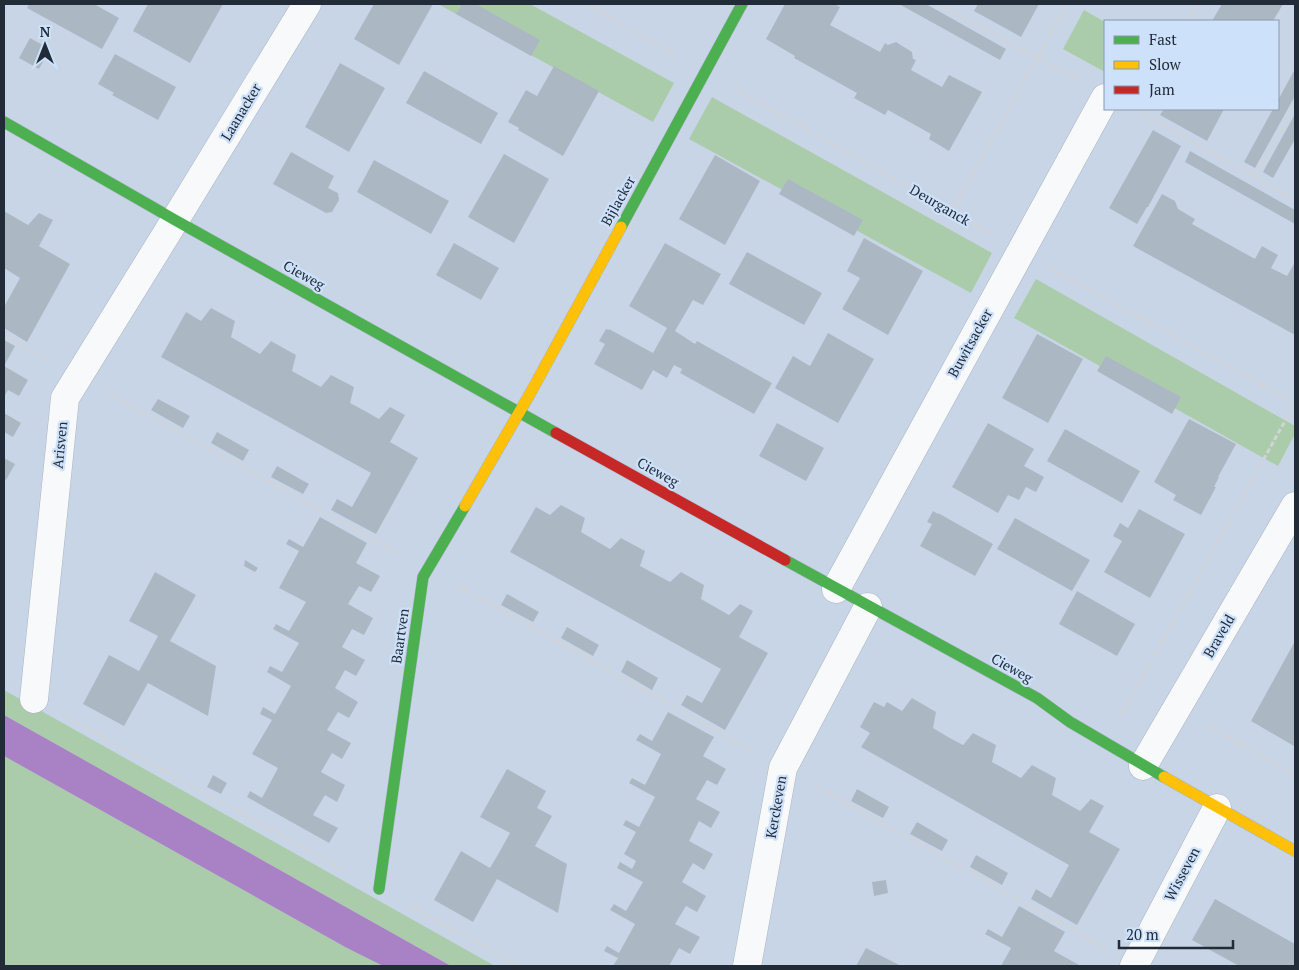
<svg xmlns="http://www.w3.org/2000/svg" width="1299" height="970" viewBox="0 0 1299 970" font-family="'PT Serif',serif">
  <style>
    .green { fill: #abccaa }
    .water { fill: #a981c5 }
    .building { fill: #abb8c4 }
    .lines { fill: none; stroke-linecap: round; stroke-linejoin: round }
    .street-casing { stroke: #a9b4c1; stroke-width: 29 }
    .fast-casing { stroke: #a9b4c1; stroke-width: 12 }
    .slow-casing { stroke: #a9b4c1; stroke-width: 12 }
    .jam-casing { stroke: #a9b4c1; stroke-width: 12 }
    .path { stroke: #d0d4d9; stroke-width: 3; stroke-dasharray: 5 2.5; stroke-linecap: butt }
    .street { stroke: #f7f9fb; stroke-width: 28 }
    .fast { stroke: #4caf50; stroke-width: 11 }
    .slow { stroke: #ffc107; stroke-width: 11 }
    .jam { stroke: #c62828; stroke-width: 11 }
    .labels { text-anchor: middle; stroke-width: 4.5; stroke-linejoin: round; paint-order: stroke }
    .street-label { font-size: 14px; fill: #222c38; stroke: #cde1fa }
  </style>
  <rect width="100%" height="100%" fill="#c8d5e7"/>
  <path class="green" d="M 438,4 L 530,4 L 674,83 L 653,122 Z
    M 1084,10 L 1105,22 L 1105,72 L 1063,49 Z
    M 712,97 L 992,253 L 971,293 L 689,139 Z
    M 1036,279 L 1295,426 L 1295,434 L 1278,466 L 1014,318 Z
    M 4,690 L 495,966 L 451,966 L 4,715 Z
    M 4,756 L 347,948 L 383,966 L 4,966 Z"/>
  <path class="water" d="M 4,715 L 451,966 L 383,966 L 347,948 L 4,756 Z"/>
  <path class="building" d="M 29,4 L 94,4 L 119,18 L 102,49 L 27,8 Z
    M 148,4 L 223,4 L 190,63 L 133,31 Z
    M 374,4 L 433,4 L 399,65 L 354,39 Z
    M 462,4 L 476,4 L 540,40 L 531,56 L 456,14 Z
    M 785,4 L 834,4 L 840,7 L 830,25 L 880,52 L 885,43 L 888,45 L 896,42 L 912,52 L 913,59 L 916,60 L 911,70 L 942,87 L 949,75 L 982,92 L 949,151 L 929,139 L 931,134 L 888,110 L 885,115 L 854,98 L 857,93 L 794,58 L 795,56 L 766,39 Z
    M 899,4 L 926,4 L 1006,49 L 1000,60 Z
    M 978,4 L 1039,4 L 1021,37 L 974,11 Z
    M 1222,4 L 1283,4 L 1273,21 L 1212,21 Z
    M 30,38 L 50,49 L 39,69 L 19,58 Z
    M 115,54 L 176,87 L 158,120 L 112,95 L 114,93 L 98,84 Z
    M 340,63 L 385,88 L 349,152 L 305,127 Z
    M 554,66 L 599,91 L 563,156 L 518,130 L 519,128 L 508,122 L 526,90 L 537,96 Z
    M 1295,69 L 1295,96 L 1255,168 L 1244,162 L 1273,109 L 1278,109 L 1278,100 Z
    M 424,71 L 498,113 L 481,144 L 406,103 Z
    M 1164,109 L 1224,109 L 1207,141 L 1160,115 Z
    M 1295,114 L 1295,139 L 1273,178 L 1263,172 Z
    M 1153,130 L 1181,146 L 1148,207 L 1147,207 L 1137,224 L 1109,208 Z
    M 1190,151 L 1295,210 L 1295,224 L 1185,162 Z
    M 291,152 L 334,176 L 328,188 L 338,193 L 339,200 L 332,212 L 326,213 L 273,184 Z
    M 504,154 L 549,179 L 514,243 L 468,217 Z
    M 715,155 L 760,181 L 725,245 L 679,219 Z
    M 374,160 L 449,201 L 431,234 L 357,192 Z
    M 788,179 L 863,220 L 854,236 L 779,194 Z
    M 1162,194 L 1175,201 L 1178,209 L 1195,219 L 1192,224 L 1255,259 L 1262,246 L 1278,255 L 1271,268 L 1287,276 L 1294,264 L 1295,265 L 1295,335 L 1133,246 Z
    M 4,211 L 28,225 L 39,213 L 53,220 L 39,246 L 70,264 L 27,342 L 4,328 L 4,307 L 20,278 L 4,268 Z
    M 864,238 L 923,271 L 888,335 L 842,309 L 860,278 L 847,271 Z
    M 454,243 L 499,268 L 481,300 L 436,275 Z
    M 665,243 L 721,274 L 703,305 L 693,300 L 675,331 L 695,344 L 697,341 L 772,383 L 754,414 L 680,373 L 682,369 L 674,365 L 667,378 L 653,370 L 642,390 L 594,364 L 605,344 L 599,341 L 606,329 L 609,330 L 609,329 L 653,353 L 667,328 L 629,306 Z
    M 747,252 L 822,293 L 804,325 L 729,284 Z
    M 211,308 L 235,321 L 231,337 L 260,354 L 271,341 L 296,355 L 292,371 L 321,387 L 331,375 L 354,387 L 350,403 L 365,411 L 379,419 L 390,407 L 405,415 L 390,442 L 418,458 L 376,534 L 331,510 L 337,499 L 352,507 L 371,473 L 161,357 L 186,312 L 201,321 Z
    M 828,333 L 874,359 L 838,423 L 775,388 L 793,356 L 810,366 Z
    M 1037,334 L 1083,359 L 1048,423 L 1002,398 Z
    M 4,340 L 15,346 L 4,366 L 28,380 L 19,396 L 8,390 L 4,397 Z
    M 1106,356 L 1181,397 L 1172,414 L 1097,371 Z
    M 158,399 L 190,416 L 183,428 L 151,410 Z
    M 4,413 L 21,423 L 13,437 L 4,432 Z
    M 1189,419 L 1236,444 L 1218,477 L 1219,477 L 1214,487 L 1216,487 L 1201,515 L 1173,500 L 1176,495 L 1154,482 Z
    M 777,423 L 824,448 L 806,481 L 759,456 Z
    M 988,423 L 1034,449 L 1024,466 L 1044,477 L 1036,492 L 1026,487 L 1019,500 L 1008,495 L 998,513 L 952,487 Z
    M 1065,429 L 1140,471 L 1122,503 L 1047,461 Z
    M 217,432 L 249,450 L 243,461 L 211,443 Z
    M 4,458 L 15,464 L 6,480 L 4,479 Z
    M 277,466 L 309,484 L 303,494 L 271,477 Z
    M 561,505 L 585,518 L 581,532 L 610,549 L 621,538 L 645,551 L 640,566 L 670,582 L 681,572 L 704,585 L 701,599 L 729,615 L 740,604 L 753,611 L 739,637 L 768,653 L 725,730 L 681,705 L 687,695 L 702,703 L 721,669 L 510,552 L 536,507 L 550,515 Z
    M 1139,509 L 1185,534 L 1150,598 L 1104,572 L 1122,541 L 1113,536 L 1120,523 L 1128,528 Z
    M 933,511 L 938,514 L 938,513 L 993,544 L 975,576 L 920,546 L 932,524 L 927,522 Z
    M 320,517 L 367,543 L 356,563 L 380,576 L 371,592 L 359,586 L 348,604 L 373,618 L 364,635 L 352,629 L 342,647 L 365,660 L 356,676 L 345,670 L 335,688 L 358,702 L 349,718 L 338,712 L 327,730 L 351,743 L 342,759 L 332,753 L 321,772 L 345,785 L 337,802 L 325,795 L 313,815 L 338,828 L 329,843 L 247,797 L 250,791 L 262,798 L 278,768 L 252,754 L 272,720 L 260,714 L 263,707 L 275,714 L 291,686 L 267,672 L 270,666 L 282,672 L 299,643 L 273,629 L 276,624 L 289,631 L 306,602 L 279,588 L 299,551 L 286,544 L 289,539 L 303,547 Z
    M 1015,518 L 1090,560 L 1072,591 L 997,549 Z
    M 245,560 L 258,568 L 255,572 L 244,566 Z
    M 155,572 L 196,595 L 170,641 L 216,666 L 208,716 L 148,683 L 124,726 L 83,704 L 109,655 L 139,671 L 158,636 L 129,621 Z
    M 1077,591 L 1135,624 L 1117,656 L 1059,624 Z
    M 507,594 L 539,612 L 533,622 L 501,605 Z
    M 567,627 L 599,645 L 593,656 L 561,638 Z
    M 1295,641 L 1295,744 L 1294,746 L 1251,721 Z
    M 627,660 L 658,678 L 652,690 L 621,672 Z
    M 912,698 L 936,712 L 933,728 L 948,737 L 963,745 L 973,733 L 996,745 L 992,762 L 1021,778 L 1032,765 L 1056,778 L 1052,795 L 1080,811 L 1091,799 L 1104,806 L 1089,832 L 1120,849 L 1077,925 L 1031,899 L 1036,889 L 1051,898 L 1069,865 L 861,747 L 870,733 L 860,727 L 874,702 L 884,707 L 887,702 L 902,711 Z
    M 668,712 L 714,737 L 703,756 L 726,769 L 717,785 L 707,780 L 696,799 L 720,812 L 711,828 L 699,821 L 689,841 L 713,854 L 704,870 L 693,863 L 682,882 L 706,896 L 697,912 L 686,906 L 675,924 L 700,937 L 690,954 L 679,948 L 669,966 L 613,966 L 618,958 L 604,951 L 607,946 L 619,953 L 635,924 L 610,910 L 614,904 L 626,911 L 643,882 L 617,868 L 620,862 L 632,869 L 636,861 L 624,854 L 636,832 L 623,825 L 626,820 L 639,827 L 655,797 L 629,783 L 632,778 L 645,785 L 661,754 L 636,740 L 640,734 L 652,741 Z
    M 507,769 L 546,791 L 537,808 L 552,816 L 535,846 L 567,864 L 558,913 L 497,879 L 473,922 L 434,900 L 461,851 L 490,868 L 500,851 L 510,833 L 480,817 Z
    M 213,775 L 227,783 L 221,794 L 207,787 Z
    M 857,789 L 889,807 L 883,818 L 851,801 Z
    M 917,822 L 948,840 L 942,851 L 910,834 Z
    M 976,855 L 1008,873 L 1002,885 L 970,867 Z
    M 886,880 L 888,893 L 874,896 L 872,882 Z
    M 1215,899 L 1295,944 L 1295,966 L 1239,966 L 1192,940 Z
    M 1019,906 L 1065,932 L 1054,951 L 1079,965 L 1078,966 L 1001,966 L 1011,948 L 985,934 L 988,929 L 1002,937 Z
    M 866,948 L 901,966 L 856,966 Z"/>
  <g class="lines">
    <defs>
      <path id="street" d="M 836,589 L 1105,98
        M 34,699 L 65,398 L 175,220 L 307,4
        M 1143,766 L 1295,506
        M 747,966 L 783,768 L 868,607
        M 1134,966 L 1217,808"/>
      <path id="fast" d="M 4,122 L 175,220 L 556,433
        M 621,227 L 742,4
        M 785,560 L 1037,698 L 1070,722 L 1164,777
        M 379,889 L 423,577 L 465,506"/>
      <path id="slow" d="M 465,506 L 531,392 L 621,227
        M 1164,777 L 1295,851"/>
      <path id="jam" d="M 556,433 L 785,560"/>
    </defs>
    <use href="#street" class="street-casing"/>
    <use href="#fast" class="fast-casing"/>
    <use href="#slow" class="slow-casing"/>
    <use href="#jam" class="jam-casing"/>
    <path class="path" d="M 587,4 L 675,55
      M 938,4 L 1078,80
      M 1187,21 L 1196,4
      M 735,89 L 993,235
      M 1137,110 L 1295,200
      M 1255,177 L 1295,104
      M 952,211 L 1067,4
      M 1050,268 L 1295,403
      M 4,335 L 48,360
      M 108,393 L 398,553
      M 456,585 L 754,752
      M 62,714 L 348,872
      M 1121,715 L 1295,403
      M 1206,725 L 1295,775
      M 814,785 L 1105,948
      M 408,905 L 519,966"/>
    <use href="#street" class="street"/>
    <use href="#fast" class="fast"/>
    <use href="#slow" class="slow"/>
    <use href="#jam" class="jam"/>
  </g>
  <g class="labels">
    <g class="street-label">
      <text transform="translate(241 112) rotate(-59)" y="5">Laanacker</text>
      <text transform="translate(618 201) rotate(-61)" y="5">Bijlacker</text>
      <text transform="translate(940 205) rotate(30)" y="5">Deurganck</text>
      <text transform="translate(304 275) rotate(29)" y="5">Cieweg</text>
      <text transform="translate(970 343) rotate(-61)" y="5">Buwitsacker</text>
      <text transform="translate(60 445) rotate(-84)" y="5">Arisven</text>
      <text transform="translate(658 472) rotate(29)" y="5">Cieweg</text>
      <text transform="translate(400 636) rotate(-82)" y="5">Baartven</text>
      <text transform="translate(1219 636) rotate(-60)" y="5">Braveld</text>
      <text transform="translate(1012 668) rotate(29)" y="5">Cieweg</text>
      <text transform="translate(776 807) rotate(-80)" y="5">Kerckeven</text>
      <text transform="translate(1182 874) rotate(-62)" y="5">Wisseven</text>
    </g>
  </g>
  <rect width="1299" height="970" fill="none" stroke="#222c38" stroke-width="10"/>
  <rect x="1104" y="20" width="175" height="90" fill="#cde1fa" stroke="#8999ac"/>
  <rect x="1114" y="36" width="25" height="8" fill="#4caf50" stroke="#8999ac"/>
  <text x="1149" y="45" font-size="15" fill="#222c38">Fast</text>
  <rect x="1114" y="61" width="25" height="8" fill="#ffc107" stroke="#8999ac"/>
  <text x="1149" y="70" font-size="15" fill="#222c38">Slow</text>
  <rect x="1114" y="86" width="25" height="8" fill="#c62828" stroke="#8999ac"/>
  <text x="1149" y="95" font-size="15" fill="#222c38">Jam</text>
  <g transform="translate(45 45)" stroke="#cde1fa" stroke-width="4" paint-order="stroke">
  <path d="M0-4L9 19L0 12L-9 19Z" fill="#222c38"/>
  <text y="-8" font-size="14" font-weight="bold" text-anchor="middle" fill="#222c38">N</text>
  </g>
  <path d="M1119 940v8h114v-8" fill="none" stroke="#222c38" stroke-width="2.5"/>
  <text x="1126" y="940" font-size="15" fill="#222c38" stroke="#cde1fa" stroke-width="4" paint-order="stroke">20 m</text>
</svg>
